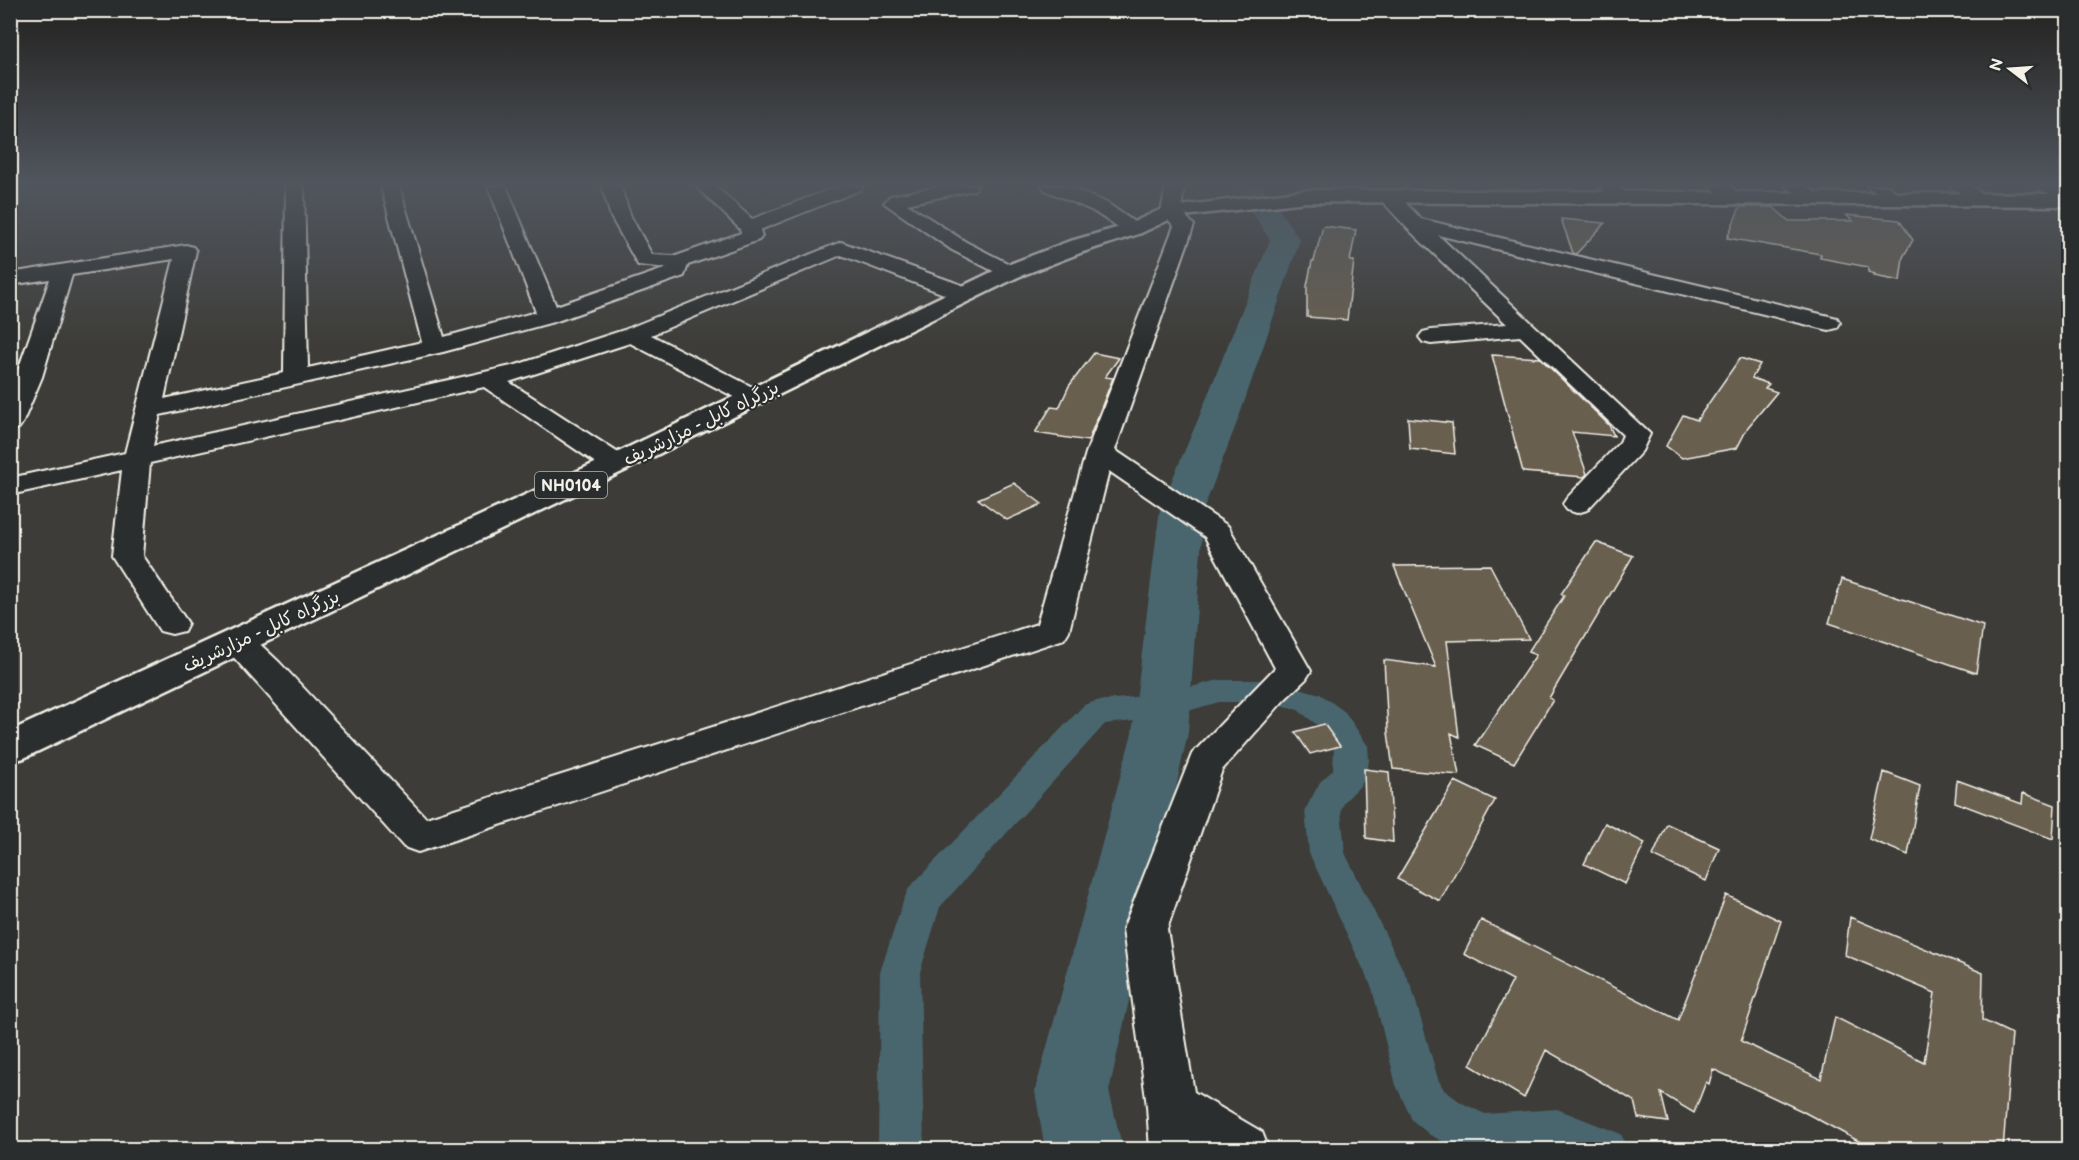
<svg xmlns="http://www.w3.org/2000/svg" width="2079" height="1160" viewBox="0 0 2079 1160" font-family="'Balsamiq Sans','Playpen Sans Arabic',sans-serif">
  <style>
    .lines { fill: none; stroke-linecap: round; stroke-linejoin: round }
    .canal { fill: #4a666e; fill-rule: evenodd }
    .river { fill: #4a666e; fill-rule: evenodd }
    .building { fill: #685f50; stroke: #f4f1e8; stroke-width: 1.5 }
    .minor-casing { stroke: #f4f1e8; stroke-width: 4 }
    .highway-casing { stroke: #f4f1e8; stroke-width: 5 }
    .minor { fill: #2a2d2e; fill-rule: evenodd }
    .highway { fill: #2a2d2e; fill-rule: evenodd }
    .labels { text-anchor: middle; stroke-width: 4.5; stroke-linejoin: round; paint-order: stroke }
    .shield { fill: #2a2d2e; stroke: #b7b6b0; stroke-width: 1.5 }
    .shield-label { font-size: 16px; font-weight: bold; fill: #f4f1e8 }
    .street-label { font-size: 18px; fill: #f4f1e8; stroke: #2a2d2e }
  </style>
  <rect width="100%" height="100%" fill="#3d3c38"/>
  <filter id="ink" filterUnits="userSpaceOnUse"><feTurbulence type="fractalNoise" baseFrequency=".0167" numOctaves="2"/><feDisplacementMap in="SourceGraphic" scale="12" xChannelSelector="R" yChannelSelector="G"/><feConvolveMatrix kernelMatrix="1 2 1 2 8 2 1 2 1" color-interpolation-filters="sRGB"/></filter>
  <g filter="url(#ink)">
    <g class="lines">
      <path class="canal" d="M 1219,680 L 1272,680 L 1320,694 L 1345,712 L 1368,746 L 1369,761 L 1366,776 L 1361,785 L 1345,801 L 1341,810 L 1345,853 L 1412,988 L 1438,1079 L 1444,1090 L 1462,1103 L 1485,1114 L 1557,1109 L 1621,1134 L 1628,1150 L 1461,1150 L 1430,1135 L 1412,1120 L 1396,1085 L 1372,988 L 1309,853 L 1305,810 L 1320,782 L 1333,770 L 1334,748 L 1321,728 L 1298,710 L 1272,702 L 1219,702 L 1163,718 L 1105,724 L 940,907 L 920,972 L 924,1150 L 878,1150 L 880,972 L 904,899 L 909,888 L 1084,705 L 1096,701 L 1163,694 Z"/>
      <path class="river" d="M 1235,186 L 1263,186 L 1300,240 L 1239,417 L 1204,508 L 1188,733 L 1109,1091 L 1123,1150 L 1045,1150 L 1035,1091 L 1132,733 L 1160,508 L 1199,417 L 1270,240 Z"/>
    </g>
    <path class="building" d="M 1740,207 L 1773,207 L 1789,221 L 1853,221 L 1846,215 L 1899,220 L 1913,240 L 1903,257 L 1900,281 L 1874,276 L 1875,274 L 1868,272 L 1868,267 L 1820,258 L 1821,254 L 1727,238 Z
      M 1561,219 L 1605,223 L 1576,254 L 1573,253 Z
      M 1323,226 L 1356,230 L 1350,261 L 1354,261 L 1347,320 L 1307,317 L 1307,286 L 1312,261 L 1314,261 Z
      M 1094,353 L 1119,358 L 1105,377 L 1113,378 L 1088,441 L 1035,433 L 1051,407 L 1059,408 L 1069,386 Z
      M 1492,355 L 1540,358 L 1609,425 L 1614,436 L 1572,432 L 1587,474 L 1584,477 L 1523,472 Z
      M 1740,358 L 1760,364 L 1752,378 L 1769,384 L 1765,388 L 1777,392 L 1748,427 L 1737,448 L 1682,458 L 1666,446 L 1683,415 L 1697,420 Z
      M 1408,418 L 1452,423 L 1455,454 L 1410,449 Z
      M 1014,483 L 1042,504 L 1007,520 L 978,499 Z
      M 1596,542 L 1633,556 L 1549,698 L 1553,700 L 1514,763 L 1475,745 L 1536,655 L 1528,652 L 1564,596 L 1561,594 Z
      M 1490,565 L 1529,639 L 1447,641 L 1459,737 L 1451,733 L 1459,775 L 1393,769 L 1388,732 L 1384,660 L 1436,667 L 1394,566 Z
      M 1842,579 L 1983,626 L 1976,673 L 1829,623 Z
      M 1324,724 L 1340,746 L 1310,754 L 1295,732 Z
      M 1364,769 L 1389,772 L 1393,842 L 1366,838 Z
      M 1884,772 L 1920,786 L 1908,855 L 1869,839 Z
      M 1957,780 L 2022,804 L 2023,793 L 2055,805 L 2053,839 L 1955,802 Z
      M 1455,781 L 1495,800 L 1440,901 L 1397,879 Z
      M 1605,823 L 1645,843 L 1625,884 L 1584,864 Z
      M 1667,824 L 1719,848 L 1706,881 L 1653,856 Z
      M 1726,895 L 1781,921 L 1741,1041 L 1821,1079 L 1835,1017 L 1924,1062 L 1935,993 L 1845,955 L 1850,917 L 1983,973 L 1982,1020 L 2012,1034 L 2003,1149 L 1861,1149 L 1862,1143 L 1802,1111 L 1713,1069 L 1709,1084 L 1706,1082 L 1694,1113 L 1661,1093 L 1668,1122 L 1638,1118 L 1634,1101 L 1546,1050 L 1524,1098 L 1470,1065 L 1513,980 L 1464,954 L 1481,920 L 1678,1020 Z"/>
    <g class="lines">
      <defs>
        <path id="minor" d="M 286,186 L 304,186 L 308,368 L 422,342 L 381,186 L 399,186 L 444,337 L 536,312 L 488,186 L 506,186 L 556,306 L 667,268 L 638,265 L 611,217 L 602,186 L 620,186 L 631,217 L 652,255 L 676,256 L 741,233 L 740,229 L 696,186 L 715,186 L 752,219 L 839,186 L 863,186 L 860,190 L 760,230 L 762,236 L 759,240 L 688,265 L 684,276 L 557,321 L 443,352 L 160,415 L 153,446 L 516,365 L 624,330 L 841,242 L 973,289 L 976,294 L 973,299 L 965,301 L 957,299 L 841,255 L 651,335 L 762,392 L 766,397 L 762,402 L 753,405 L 744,402 L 630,343 L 509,382 L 626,458 L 630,464 L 626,470 L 616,472 L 606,470 L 484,387 L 150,463 L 142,556 L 188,623 L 184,631 L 172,634 L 160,631 L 112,556 L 122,470 L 10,495 L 10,478 L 125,453 L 174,259 L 72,275 L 42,377 L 23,422 L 19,428 L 10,430 L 10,393 L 50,279 L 10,285 L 10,273 L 186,245 L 193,247 L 196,251 L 164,399 L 284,373 Z
          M 942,186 L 977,186 L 974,190 L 907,204 L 966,242 L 1017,268 L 1021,272 L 1017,276 L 1010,278 L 1003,276 L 952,250 L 884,203 L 890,196 Z
          M 1042,186 L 1066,186 L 1107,203 L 1144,229 L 1141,233 L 1127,233 L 1093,211 L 1045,190 Z
          M 1166,186 L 1184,186 L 1181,211 L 1194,225 L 1115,450 L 1228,526 L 1311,671 L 1306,679 L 1284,700 L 1222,770 L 1167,929 L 1194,1092 L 1262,1132 L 1269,1150 L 1150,1150 L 1147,1106 L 1123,929 L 1192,754 L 1275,668 L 1205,537 L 1109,471 L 1069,631 L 1064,639 L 418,852 L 404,847 L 220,642 L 225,634 L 237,631 L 249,634 L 279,662 L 426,818 L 1037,624 L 1086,453 L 1174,226 L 1161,212 Z
          M 1600,186 L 1619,186 L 1631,199 L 1629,203 L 1615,203 Z
          M 1710,186 L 1730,186 L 1744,199 L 1742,203 L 1728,203 Z
          M 1786,186 L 1807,186 L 1823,199 L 1821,203 L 1807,203 Z
          M 1867,186 L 1888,186 L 1907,200 L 1905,204 L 1891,204 Z
          M 1950,186 L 1971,186 L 1992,200 L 1990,204 L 1976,204 Z
          M 2038,186 L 2060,186 L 2068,190 L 2068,202 L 2041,190 Z
          M 1389,191 L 1396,193 L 1421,219 L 1829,316 L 1837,318 L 1840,323 L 1837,328 L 1829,330 L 1438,235 L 1650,434 L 1642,451 L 1587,510 L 1577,513 L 1567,510 L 1563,504 L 1567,498 L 1620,442 L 1623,435 L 1520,336 L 1431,344 L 1423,342 L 1419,337 L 1423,332 L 1431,330 L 1507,324 L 1407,228 L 1382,201 L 1380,197 L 1382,193 Z"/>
        <path id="highway" d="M 1306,190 L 2068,194 L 2068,206 L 1306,202 L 1175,217 L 1141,233 L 1083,252 L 1018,277 L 626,470 L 24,758 L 10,762 L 10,731 L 606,458 L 1002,267 L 1067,242 L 1127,225 L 1164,208 Z"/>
      </defs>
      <use href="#minor" class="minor-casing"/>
      <use href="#highway" class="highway-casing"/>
      <use href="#minor" class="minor"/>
      <use href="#highway" class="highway"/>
    </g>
  </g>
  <linearGradient id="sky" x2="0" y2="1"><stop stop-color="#22211f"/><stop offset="0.53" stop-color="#51565e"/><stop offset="1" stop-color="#51565e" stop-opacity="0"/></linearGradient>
  <rect width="2079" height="348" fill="url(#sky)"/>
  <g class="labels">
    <rect class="shield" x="535" y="472" width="72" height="26" rx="4.5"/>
    <g class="shield-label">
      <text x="571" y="491">NH0104</text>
    </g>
    <g class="street-label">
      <text transform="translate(701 423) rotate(-26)" y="6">بزرگراه کابل - مزارشریف</text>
      <text transform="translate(261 631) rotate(-25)" y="6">بزرگراه کابل - مزارشریف</text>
    </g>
  </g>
  <rect width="2079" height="1160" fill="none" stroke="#2a2d2e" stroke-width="36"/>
  <rect x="18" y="18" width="2043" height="1124" fill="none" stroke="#f4f1e8" stroke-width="2" filter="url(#ink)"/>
  <g transform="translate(2010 69) rotate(287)" stroke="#2a2d2e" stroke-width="4.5" paint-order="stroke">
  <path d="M0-4.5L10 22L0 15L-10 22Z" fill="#f4f1e8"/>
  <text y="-9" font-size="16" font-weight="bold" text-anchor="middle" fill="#f4f1e8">N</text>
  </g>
</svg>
